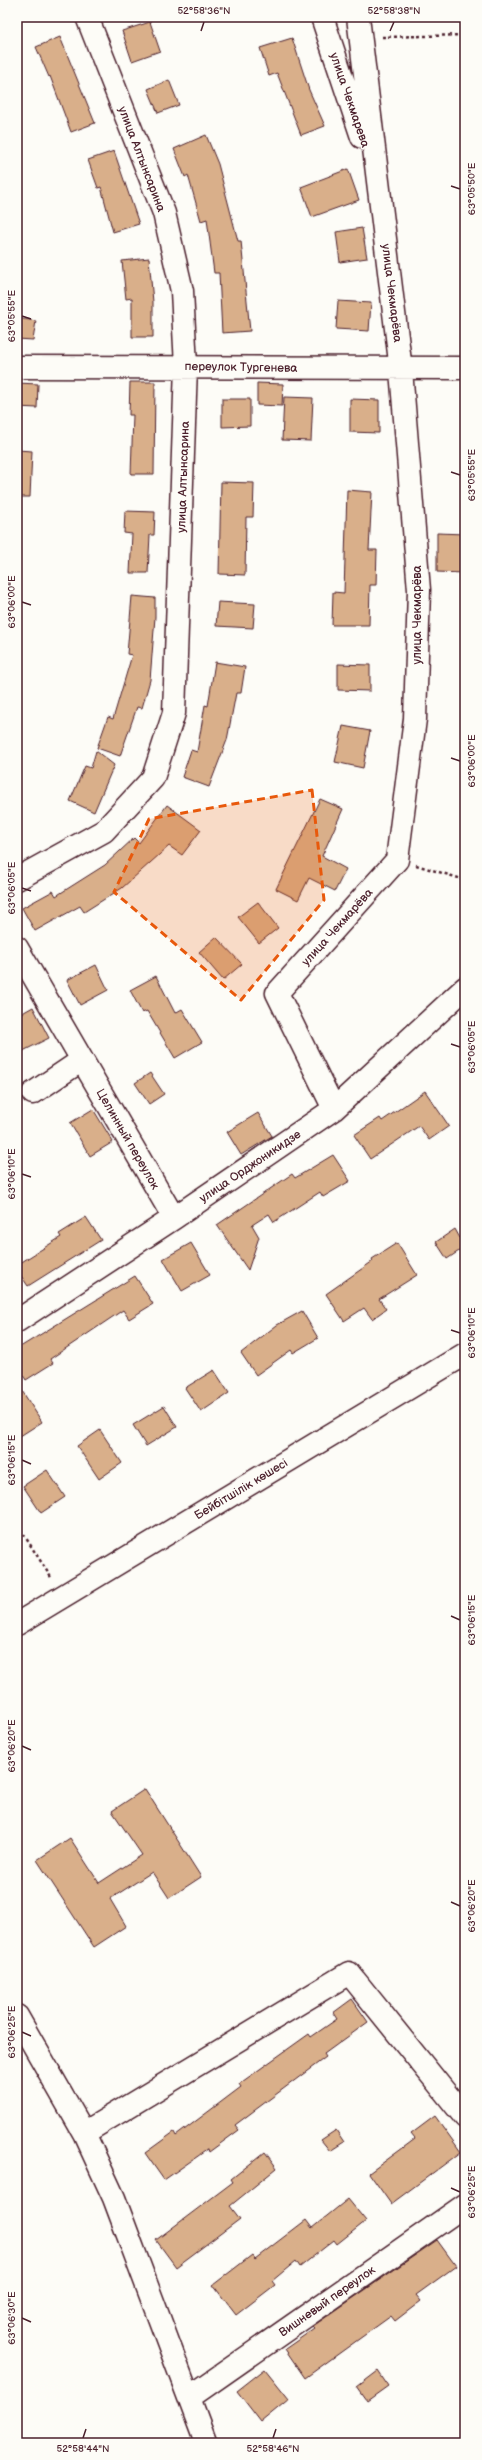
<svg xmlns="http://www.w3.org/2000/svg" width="482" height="2460" viewBox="0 0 482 2460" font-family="'Balsamiq Sans',sans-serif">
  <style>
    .building { fill: #d9af8a; stroke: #4a1f2b }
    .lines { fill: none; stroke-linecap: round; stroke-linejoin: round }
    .minor-casing { stroke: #4a1f2b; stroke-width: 25 }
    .path { stroke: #4a1f2b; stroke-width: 2.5; stroke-dasharray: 3 3; stroke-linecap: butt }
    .minor { stroke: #fdfcf7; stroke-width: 22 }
    .marked { fill: #e8590c; fill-opacity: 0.2; stroke: #e8590c; stroke-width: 3; stroke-dasharray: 8 5; stroke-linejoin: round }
    .ticks { fill: none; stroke: #4a1f2b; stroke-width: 1.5 }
    .labels { text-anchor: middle; stroke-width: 3; stroke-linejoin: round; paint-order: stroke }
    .street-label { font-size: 12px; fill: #4a1f2b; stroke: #fdfcf7 }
    .neatline { fill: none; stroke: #4a1f2b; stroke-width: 1.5 }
    .ticks-label { font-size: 10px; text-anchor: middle; fill: #4a1f2b }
  </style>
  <rect width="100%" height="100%" fill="#fdfcf7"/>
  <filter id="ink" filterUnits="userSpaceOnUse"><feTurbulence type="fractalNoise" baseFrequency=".025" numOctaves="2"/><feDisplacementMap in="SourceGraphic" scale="8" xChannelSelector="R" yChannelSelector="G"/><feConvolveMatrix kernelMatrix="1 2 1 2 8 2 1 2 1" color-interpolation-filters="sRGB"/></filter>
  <g filter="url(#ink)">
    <path class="building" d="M 150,22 L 160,51 L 132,61 L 122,31 Z
      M 60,37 L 95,123 L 71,132 L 50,76 L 49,77 L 36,47 Z
      M 292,38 L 309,90 L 325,126 L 301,135 L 277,73 L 269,76 L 260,48 Z
      M 169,80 L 179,105 L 158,113 L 148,89 Z
      M 206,135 L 218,164 L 238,241 L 241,241 L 250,331 L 222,333 L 219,273 L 214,273 L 207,219 L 201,221 L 188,175 L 185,177 L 174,149 Z
      M 114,151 L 139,224 L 113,232 L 101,187 L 98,188 L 88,160 Z
      M 348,169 L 359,200 L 312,217 L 301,187 Z
      M 362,228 L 367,258 L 340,262 L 336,232 Z
      M 149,258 L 153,302 L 153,337 L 132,337 L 132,298 L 126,299 L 122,261 Z
      M 338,301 L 371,303 L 369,331 L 336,329 Z
      M 17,318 L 36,321 L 33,340 L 17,339 Z
      M 130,382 L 155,382 L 154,474 L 131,474 L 133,415 L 129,415 Z
      M 17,383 L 38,384 L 37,408 L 17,407 Z
      M 257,383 L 283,384 L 282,406 L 257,405 Z
      M 284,397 L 313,398 L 311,441 L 282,440 Z
      M 222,399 L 250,399 L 250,426 L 222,427 Z
      M 350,399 L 379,400 L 379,433 L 350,432 Z
      M 17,450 L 32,451 L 30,497 L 17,497 Z
      M 221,482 L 254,483 L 253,517 L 246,517 L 245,575 L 219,574 Z
      M 347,490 L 372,492 L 369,550 L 377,550 L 376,585 L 370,585 L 369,625 L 332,625 L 333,592 L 344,593 Z
      M 125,511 L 155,512 L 154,535 L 150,535 L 148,573 L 130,573 L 132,534 L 124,533 Z
      M 437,533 L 465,534 L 464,573 L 437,572 Z
      M 132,596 L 155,598 L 155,617 L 150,680 L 142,708 L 137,707 L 120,756 L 97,748 L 108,717 L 113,719 L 132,655 L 127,654 Z
      M 218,602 L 255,604 L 253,628 L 216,626 Z
      M 215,662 L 245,667 L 241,693 L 236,693 L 227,740 L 209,787 L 182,777 L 191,750 L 197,752 L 205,705 L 208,706 Z
      M 338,664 L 370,665 L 370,691 L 338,690 Z
      M 343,726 L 370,731 L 363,768 L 335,762 Z
      M 96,751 L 114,765 L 94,812 L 70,801 L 85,766 L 91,768 Z
      M 320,799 L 343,809 L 322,856 L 346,869 L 335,891 L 309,878 L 298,900 L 276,889 Z
      M 167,805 L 201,830 L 182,855 L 169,846 L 122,888 L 84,912 L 80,906 L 35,931 L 22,908 L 53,891 L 56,896 L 105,865 L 134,838 L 139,843 Z
      M 258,902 L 278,928 L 259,943 L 238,917 Z
      M 216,937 L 242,964 L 223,980 L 199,952 Z
      M 96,965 L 108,990 L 80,1005 L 67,980 Z
      M 156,976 L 175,1013 L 182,1009 L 202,1042 L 175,1058 L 147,1011 L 142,1013 L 130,990 Z
      M 33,1007 L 49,1038 L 17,1054 L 17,1016 Z
      M 150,1073 L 164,1094 L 149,1104 L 135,1083 Z
      M 425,1091 L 449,1126 L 429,1140 L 419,1126 L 370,1159 L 354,1135 L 380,1118 L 382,1121 Z
      M 93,1109 L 113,1142 L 90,1156 L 70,1123 Z
      M 258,1113 L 272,1136 L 241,1155 L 227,1132 Z
      M 333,1155 L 350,1181 L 323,1197 L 320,1192 L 274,1222 L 269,1214 L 252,1225 L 259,1237 L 248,1270 L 217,1225 L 292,1174 L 295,1178 Z
      M 86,1217 L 101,1240 L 28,1286 L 17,1270 L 17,1265 L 61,1237 L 59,1234 Z
      M 455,1229 L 465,1247 L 447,1259 L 436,1242 Z
      M 191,1243 L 210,1275 L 182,1291 L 163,1259 Z
      M 397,1243 L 417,1275 L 379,1299 L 386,1309 L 372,1319 L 364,1308 L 344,1321 L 326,1294 L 373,1261 L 372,1259 Z
      M 135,1276 L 153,1304 L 129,1319 L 123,1310 L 50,1359 L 53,1363 L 26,1380 L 17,1366 L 17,1349 Z
      M 302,1311 L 318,1338 L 293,1353 L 291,1350 L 256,1375 L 241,1353 L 277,1325 Z
      M 214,1370 L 229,1393 L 201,1412 L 185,1388 Z
      M 17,1383 L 42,1422 L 17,1438 Z
      M 164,1406 L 177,1427 L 146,1446 L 133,1425 Z
      M 100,1430 L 122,1463 L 99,1479 L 77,1446 Z
      M 47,1470 L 65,1497 L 41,1513 L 23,1486 Z
      M 145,1789 L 201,1877 L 169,1898 L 152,1872 L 110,1899 L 126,1926 L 94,1947 L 37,1860 L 70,1838 L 99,1883 L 142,1855 L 112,1811 Z
      M 352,1999 L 368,2022 L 324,2054 L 326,2057 L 235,2125 L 239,2130 L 209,2152 L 208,2149 L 164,2180 L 145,2153 L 174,2132 L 176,2136 L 241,2087 L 239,2084 L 309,2034 L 311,2037 L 337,2019 L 333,2013 Z
      M 435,2116 L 461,2152 L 391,2204 L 369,2173 L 415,2139 L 411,2134 Z
      M 336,2130 L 344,2142 L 330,2151 L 321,2140 Z
      M 265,2152 L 277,2168 L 230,2206 L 240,2219 L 176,2267 L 156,2240 L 233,2182 L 231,2179 Z
      M 348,2199 L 366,2221 L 337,2244 L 334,2240 L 300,2267 L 296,2261 L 272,2281 L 275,2285 L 236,2315 L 213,2285 L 252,2255 L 255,2259 L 306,2220 L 312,2228 Z
      M 437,2240 L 456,2266 L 416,2295 L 421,2301 L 395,2321 L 391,2316 L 305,2378 L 285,2349 L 315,2328 L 313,2326 Z
      M 265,2369 L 289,2399 L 261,2422 L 237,2391 Z
      M 378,2371 L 388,2386 L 367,2401 L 357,2387 Z"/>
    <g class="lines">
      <defs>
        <path id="minor" d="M 322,17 L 362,137
          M 17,367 L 465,368
          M 17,879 L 104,831 L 153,778 L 174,713 L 186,366 L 182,291 L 164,213 L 87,17
          M 17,948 L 174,1218
          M 33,1093 L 82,1060
          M 334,1109 L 277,993 L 397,860 L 415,719 L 419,590 L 401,370 L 358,17
          M 17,1321 L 174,1218 L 334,1109 L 465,988
          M 17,1624 L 465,1354
          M 17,2016 L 84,2133 L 114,2198 L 206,2443
          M 84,2133 L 349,1973 L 465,2117
          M 190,2397 L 465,2205"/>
      </defs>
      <use href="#minor" class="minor-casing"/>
      <path class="path" d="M 382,37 L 465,35
        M 416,865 L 465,880
        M 17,1524 L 52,1579"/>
      <use href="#minor" class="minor"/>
    </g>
  </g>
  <path class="marked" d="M 312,790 L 324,900 L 241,1000 L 114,892 L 149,819 Z"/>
  <path class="ticks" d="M 201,31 L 204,22M 390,31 L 394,22M 451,186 L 460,189M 22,316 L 31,319M 451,472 L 460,475M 22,602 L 31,605M 451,758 L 460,761M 22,888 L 31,891M 451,1044 L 460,1047M 22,1174 L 31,1177M 451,1330 L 460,1333M 22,1460 L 31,1464M 451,1616 L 460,1620M 22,1746 L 31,1750M 451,1902 L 460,1906M 22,2032 L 31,2036M 451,2188 L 460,2192M 22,2318 L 31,2322M 83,2438 L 86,2429M 273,2438 L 276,2429"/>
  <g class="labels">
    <g class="street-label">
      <text transform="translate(350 100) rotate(71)" y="4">улица Чекмарева</text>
      <text transform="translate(142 159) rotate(69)" y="4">улица Алтынсарина</text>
      <text transform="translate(392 293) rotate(83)" y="4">улица Чекмарёва</text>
      <text transform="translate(241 367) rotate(1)" y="4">переулок Тургенева</text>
      <text transform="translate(183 477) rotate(-88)" y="4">улица Алтынсарина</text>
      <text transform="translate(417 615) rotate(-90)" y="4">улица Чекмарёва</text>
      <text transform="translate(337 927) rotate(-48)" y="4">улица Чекмарёва</text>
      <text transform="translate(128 1139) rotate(60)" y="4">Целинный переулок</text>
      <text transform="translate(250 1166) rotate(-34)" y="4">улица Орджоникидзе</text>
      <text transform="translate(241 1489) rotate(-31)" y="4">Бейбітшілік көшесі</text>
      <text transform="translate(327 2301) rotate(-35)" y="4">Вишневый переулок</text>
    </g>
  </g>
  <rect width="482" height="2460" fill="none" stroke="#fdfcf7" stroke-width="44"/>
  <rect x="22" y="22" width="438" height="2416" class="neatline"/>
  <g class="ticks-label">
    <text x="204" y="14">52°58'36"N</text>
    <text x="394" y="14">52°58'38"N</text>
    <text transform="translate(471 189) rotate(-90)" y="4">63°05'50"E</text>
    <text transform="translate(11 316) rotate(-90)" y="4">63°05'55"E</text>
    <text transform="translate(471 475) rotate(-90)" y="4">63°05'55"E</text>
    <text transform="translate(11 602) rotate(-90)" y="4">63°06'00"E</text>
    <text transform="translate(471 761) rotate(-90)" y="4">63°06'00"E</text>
    <text transform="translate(11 888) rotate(-90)" y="4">63°06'05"E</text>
    <text transform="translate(471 1047) rotate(-90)" y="4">63°06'05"E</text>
    <text transform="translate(11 1174) rotate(-90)" y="4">63°06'10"E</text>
    <text transform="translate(471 1333) rotate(-90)" y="4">63°06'10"E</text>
    <text transform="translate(11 1460) rotate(-90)" y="4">63°06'15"E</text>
    <text transform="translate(471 1620) rotate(-90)" y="4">63°06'15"E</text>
    <text transform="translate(11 1746) rotate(-90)" y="4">63°06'20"E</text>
    <text transform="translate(471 1906) rotate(-90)" y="4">63°06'20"E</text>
    <text transform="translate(11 2032) rotate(-90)" y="4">63°06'25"E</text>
    <text transform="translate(471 2192) rotate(-90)" y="4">63°06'25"E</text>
    <text transform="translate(11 2318) rotate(-90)" y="4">63°06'30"E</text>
    <text x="83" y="2452">52°58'44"N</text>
    <text x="273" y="2452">52°58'46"N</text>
  </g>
</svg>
